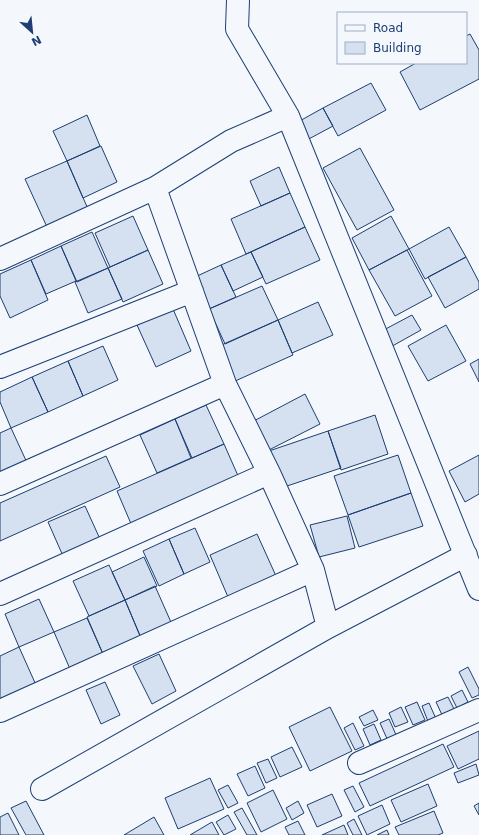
<svg xmlns="http://www.w3.org/2000/svg" width="479" height="835" viewBox="0 0 479 835" font-family="'DejaVu Sans',sans-serif">
  <style>
    .building { fill: #d5e0f0; stroke: #1d3f73 }
    .lines { fill: none; stroke-linecap: round; stroke-linejoin: round }
    .minor-casing { stroke: #1d3f73; stroke-width: 24 }
    .minor { stroke: #f4f7fb; stroke-width: 22 }
  </style>
  <rect width="100%" height="100%" fill="#f4f7fb"/>
  <path class="building" d="M 470,34 L 479,50 L 479,79 L 420,110 L 400,72 L 416,63 L 466,63 L 466,36 Z
    M 371,83 L 386,110 L 338,136 L 323,108 Z
    M 323,108 L 333,126 L 305,141 L 296,123 Z
    M 87,115 L 100,146 L 67,161 L 53,131 Z
    M 101,146 L 117,182 L 83,198 L 67,161 Z
    M 360,148 L 394,210 L 357,230 L 323,168 Z
    M 67,161 L 88,209 L 47,227 L 25,179 Z
    M 279,167 L 290,193 L 261,206 L 250,181 Z
    M 290,193 L 305,227 L 246,254 L 231,219 Z
    M 133,216 L 148,250 L 110,267 L 95,233 Z
    M 391,216 L 409,249 L 369,270 L 352,238 Z
    M 305,227 L 320,260 L 266,284 L 251,252 Z
    M 449,227 L 466,257 L 425,279 L 409,249 Z
    M 92,232 L 108,268 L 77,282 L 61,246 Z
    M 61,246 L 76,281 L 46,294 L 31,260 Z
    M 148,250 L 163,284 L 123,302 L 108,268 Z
    M 407,250 L 432,296 L 395,316 L 369,270 Z
    M 251,252 L 263,277 L 233,291 L 221,265 Z
    M 466,257 L 479,282 L 479,289 L 445,308 L 428,277 Z
    M 31,260 L 48,300 L 10,318 L 0,296 L 0,274 Z
    M 221,265 L 236,297 L 209,309 L 195,277 Z
    M 108,268 L 122,299 L 88,313 L 75,282 Z
    M 262,286 L 278,320 L 225,344 L 209,309 Z
    M 318,302 L 333,335 L 292,353 L 278,320 Z
    M 173,309 L 191,351 L 156,367 L 137,325 Z
    M 412,315 L 421,330 L 387,349 L 378,333 Z
    M 278,320 L 293,355 L 233,382 L 217,347 Z
    M 446,325 L 466,361 L 428,381 L 408,346 Z
    M 103,346 L 118,380 L 83,396 L 68,361 Z
    M 479,359 L 479,382 L 470,364 Z
    M 68,361 L 83,396 L 48,412 L 32,377 Z
    M 32,377 L 48,412 L 11,428 L 0,402 L 0,392 Z
    M 305,394 L 320,424 L 265,452 L 250,423 Z
    M 206,405 L 224,444 L 192,458 L 175,419 Z
    M 375,415 L 388,454 L 341,470 L 328,431 Z
    M 175,419 L 191,458 L 157,473 L 140,435 Z
    M 11,428 L 29,467 L 0,479 L 0,433 Z
    M 328,431 L 341,468 L 278,489 L 266,452 Z
    M 224,444 L 239,478 L 132,526 L 117,491 Z
    M 398,455 L 411,493 L 348,515 L 334,476 Z
    M 479,455 L 479,494 L 465,502 L 449,471 Z
    M 106,456 L 120,487 L 0,541 L 0,503 Z
    M 411,493 L 423,526 L 359,547 L 348,515 Z
    M 85,506 L 100,539 L 63,556 L 48,522 Z
    M 347,516 L 355,548 L 319,557 L 310,525 Z
    M 195,528 L 210,562 L 184,574 L 169,539 Z
    M 257,534 L 276,576 L 228,597 L 210,555 Z
    M 169,539 L 184,574 L 159,586 L 143,551 Z
    M 144,557 L 157,586 L 125,600 L 112,572 Z
    M 109,565 L 125,600 L 89,616 L 73,581 Z
    M 155,586 L 174,629 L 143,643 L 125,600 Z
    M 39,599 L 54,632 L 19,647 L 5,614 Z
    M 125,600 L 141,638 L 103,654 L 87,617 Z
    M 87,618 L 103,654 L 70,669 L 54,632 Z
    M 19,647 L 36,685 L 0,699 L 0,656 Z
    M 159,654 L 176,691 L 152,704 L 133,666 Z
    M 468,667 L 479,689 L 479,695 L 472,698 L 459,672 Z
    M 105,682 L 120,715 L 101,724 L 86,690 Z
    M 462,690 L 468,702 L 457,708 L 451,696 Z
    M 448,697 L 455,711 L 443,717 L 436,702 Z
    M 417,702 L 425,720 L 413,725 L 405,707 Z
    M 429,703 L 437,721 L 429,724 L 422,706 Z
    M 330,707 L 352,751 L 310,771 L 289,727 Z
    M 401,707 L 408,722 L 395,727 L 389,713 Z
    M 373,710 L 378,720 L 364,726 L 359,717 Z
    M 389,719 L 397,737 L 388,741 L 380,723 Z
    M 353,723 L 364,746 L 355,750 L 344,728 Z
    M 374,724 L 381,740 L 370,745 L 363,729 Z
    M 479,731 L 479,759 L 458,769 L 447,746 Z
    M 443,744 L 454,767 L 370,806 L 359,783 Z
    M 292,747 L 302,767 L 280,777 L 271,757 Z
    M 268,759 L 277,778 L 266,783 L 257,763 Z
    M 476,764 L 479,775 L 458,783 L 454,773 Z
    M 255,766 L 265,788 L 248,796 L 237,774 Z
    M 210,778 L 224,809 L 178,829 L 165,798 Z
    M 428,784 L 437,806 L 401,822 L 391,800 Z
    M 228,785 L 238,803 L 228,808 L 218,790 Z
    M 353,786 L 364,807 L 355,812 L 344,790 Z
    M 273,790 L 287,819 L 261,832 L 247,803 Z
    M 332,794 L 342,816 L 317,827 L 307,805 Z
    M 26,801 L 44,835 L 26,835 L 11,808 Z
    M 298,801 L 304,813 L 292,820 L 286,808 Z
    M 479,803 L 479,815 L 474,806 Z
    M 382,805 L 390,824 L 367,835 L 358,816 Z
    M 242,808 L 257,835 L 247,835 L 234,812 Z
    M 434,811 L 443,833 L 438,835 L 399,835 L 395,827 Z
    M 8,813 L 19,835 L 0,835 L 0,817 Z
    M 228,815 L 236,829 L 224,835 L 216,822 Z
    M 154,817 L 164,835 L 124,835 Z
    M 354,819 L 362,835 L 353,835 L 347,823 Z
    M 298,821 L 305,835 L 289,835 L 285,827 Z
    M 212,822 L 219,835 L 190,835 Z
    M 344,825 L 348,835 L 322,835 Z
    M 387,830 L 389,835 L 377,835 Z"/>
  <g class="lines">
    <defs>
      <path id="minor" d="M 238,0 L 237,29 L 288,116 L 479,589
        M 0,259 L 155,188
        M 0,367 L 192,291
        M 0,484 L 225,384
        M 313,570 L 328,627
        M 0,594 L 269,473
        M 0,711 L 313,570 L 269,473 L 225,384 L 155,188 L 231,141 L 288,116
        M 359,763 L 479,710
        M 42,789 L 328,627 L 466,555"/>
    </defs>
    <use href="#minor" class="minor-casing"/>
    <use href="#minor" class="minor"/>
  </g>
  <rect x="337" y="12" width="130" height="52" fill="#f4f7fb" stroke="#9eadc5"/>
  <rect x="345" y="25" width="20" height="6" fill="#f4f7fb" stroke="#9eadc5"/>
  <text x="373" y="32" font-size="12" fill="#1d3f73">Road</text>
  <rect x="345" y="42" width="20" height="12" fill="#d5e0f0" stroke="#9eadc5"/>
  <text x="373" y="52" font-size="12" fill="#1d3f73">Building</text>
  <g transform="translate(32 32) rotate(153)" stroke="#f4f7fb" stroke-width="3" paint-order="stroke">
  <path d="M0-3L7 15L0 10L-7 15Z" fill="#1d3f73"/>
  <text y="-6" font-size="11" font-weight="bold" text-anchor="middle" fill="#1d3f73">N</text>
  </g>
</svg>
